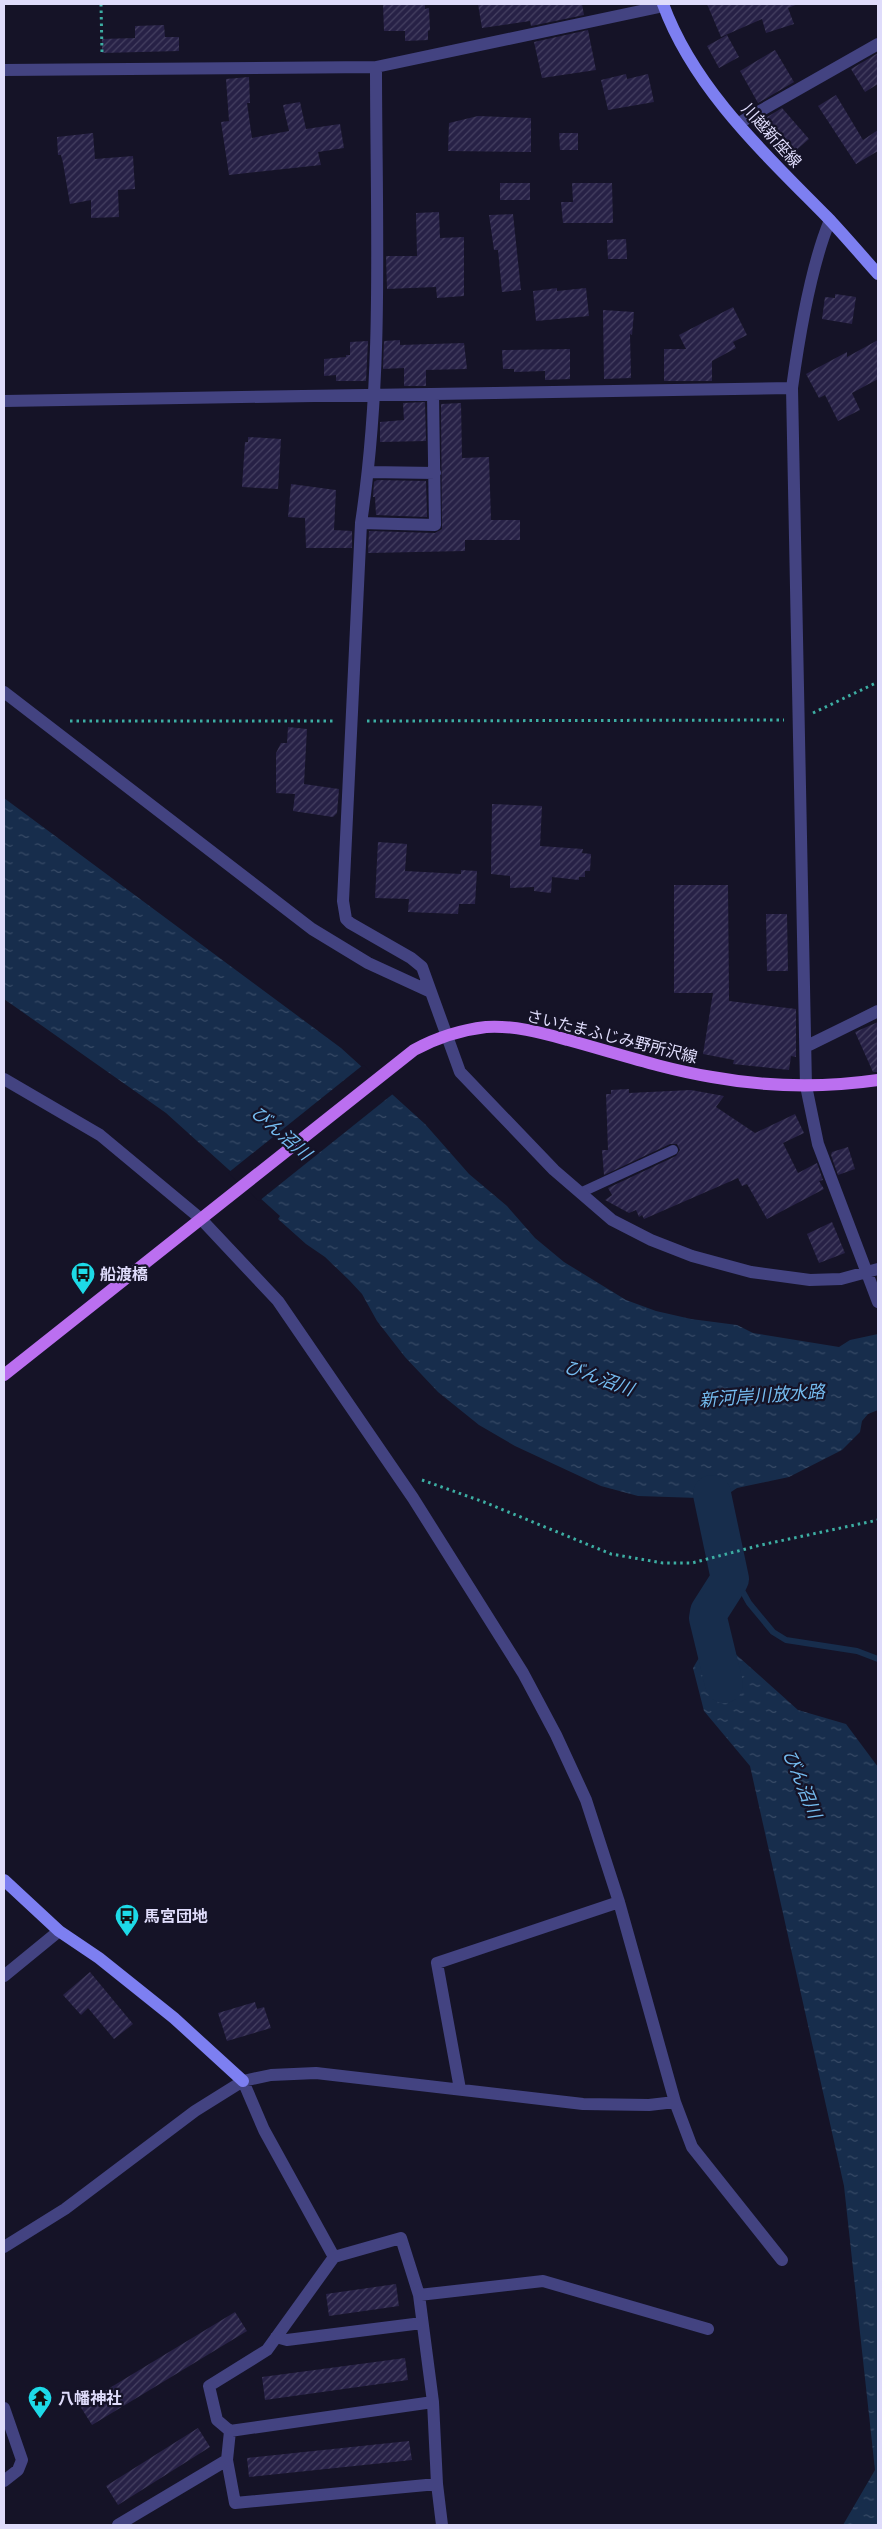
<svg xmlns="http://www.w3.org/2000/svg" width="882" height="2529" viewBox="0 0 882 2529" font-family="'Roboto Condensed','Noto Sans JP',sans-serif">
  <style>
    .water { fill: url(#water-ripples) }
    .pier { fill: #151327 }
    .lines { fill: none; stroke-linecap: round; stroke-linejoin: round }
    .stream { stroke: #172d4c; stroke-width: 6 }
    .river { stroke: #172d4c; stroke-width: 38 }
    .building { fill: url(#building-hatch) }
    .path { stroke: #3daea3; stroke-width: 3; stroke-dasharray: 2.5 4; stroke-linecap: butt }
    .lane { stroke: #434381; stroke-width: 10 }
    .street { stroke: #434381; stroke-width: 12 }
    .secondary { stroke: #7d7ff1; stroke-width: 12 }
    .primary { stroke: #bb6ff0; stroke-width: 12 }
    .labels { text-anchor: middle; stroke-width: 4.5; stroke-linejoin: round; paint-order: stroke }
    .street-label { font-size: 16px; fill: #dfdcfb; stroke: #151327 }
    .poi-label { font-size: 16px; font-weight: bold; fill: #dfdcfb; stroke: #151327; text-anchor: start }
    .water-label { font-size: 18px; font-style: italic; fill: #75bcf0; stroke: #151327 }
  </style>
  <defs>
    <pattern id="water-ripples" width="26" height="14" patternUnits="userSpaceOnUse" patternTransform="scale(1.25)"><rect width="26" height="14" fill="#172d4c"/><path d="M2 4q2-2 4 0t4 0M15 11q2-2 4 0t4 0" fill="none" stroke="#384b67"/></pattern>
    <pattern id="building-hatch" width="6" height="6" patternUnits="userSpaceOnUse" patternTransform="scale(1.25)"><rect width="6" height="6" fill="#272146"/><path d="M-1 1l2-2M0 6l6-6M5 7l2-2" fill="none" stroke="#464162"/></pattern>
  </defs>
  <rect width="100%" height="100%" fill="#151327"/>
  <path class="water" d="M 4,798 L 341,1048 L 425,1124 L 469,1174 L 507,1206 L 535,1238 L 564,1262 L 626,1300 L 656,1311 L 691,1319 L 737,1325 L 753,1333 L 839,1347 L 850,1340 L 878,1334 L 878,1410 L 868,1414 L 862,1421 L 860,1432 L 842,1450 L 789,1477 L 737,1488 L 731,1492 L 729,1507 L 725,1508 L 729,1542 L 720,1545 L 713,1511 L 706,1512 L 699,1498 L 638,1496 L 601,1486 L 515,1446 L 479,1425 L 438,1392 L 405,1357 L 377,1321 L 362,1294 L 349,1280 L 325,1257 L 306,1244 L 278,1219 L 280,1216 L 166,1113 L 4,999 Z
    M 713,1634 L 798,1710 L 846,1724 L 878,1767 L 878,2525 L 843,2525 L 875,2470 L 844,2186 L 750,1766 L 704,1711 L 693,1668 Z"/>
  <path class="pier" d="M 363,1065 L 394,1093 L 259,1201 L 228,1173 Z"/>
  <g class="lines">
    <path class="stream" d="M 730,1579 L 735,1578 L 749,1603 L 773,1632 L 786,1640 L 857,1651 L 878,1659"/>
    <path class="river" d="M 712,1494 L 730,1579 L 709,1612 L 708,1618 L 724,1684"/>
  </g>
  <path class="building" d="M 383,4 L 425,4 L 425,9 L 429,8 L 430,30 L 428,31 L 428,40 L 405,41 L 405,31 L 384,31 Z
    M 478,4 L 582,4 L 584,15 L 531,26 L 530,21 L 482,28 Z
    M 707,4 L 798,4 L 788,8 L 794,24 L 766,33 L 762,19 L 721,37 Z
    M 164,25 L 165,37 L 179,37 L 179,51 L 102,53 L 102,39 L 135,38 L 135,26 Z
    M 588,30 L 596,70 L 542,78 L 534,42 Z
    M 727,35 L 739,57 L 719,68 L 707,46 Z
    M 775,50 L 794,82 L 758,103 L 740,71 Z
    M 878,53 L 878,84 L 865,92 L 851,69 Z
    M 626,74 L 627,79 L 648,74 L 654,102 L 608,110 L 601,80 Z
    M 249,77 L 250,103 L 247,103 L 252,138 L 289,131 L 283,105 L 300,102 L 306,129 L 340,124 L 344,148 L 318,152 L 321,165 L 229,175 L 221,122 L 229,121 L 226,79 Z
    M 836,95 L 863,140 L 878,130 L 878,151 L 856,164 L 818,106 Z
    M 782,108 L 809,139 L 794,152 L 771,126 L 767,117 Z
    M 478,116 L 531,118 L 531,152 L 448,151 L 449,123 Z
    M 93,133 L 95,159 L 133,156 L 135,189 L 118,190 L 119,217 L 91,218 L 91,200 L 70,204 L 63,163 L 61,155 L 58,155 L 57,137 Z
    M 559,133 L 578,133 L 578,150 L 560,150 Z
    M 500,183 L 530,183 L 530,200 L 500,200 Z
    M 572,183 L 612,183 L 613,223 L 563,223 L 561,202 L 573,202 Z
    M 439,212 L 440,238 L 464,237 L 464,296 L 437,298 L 436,287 L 387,289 L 386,256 L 417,256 L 416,213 Z
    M 513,214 L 521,290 L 502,292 L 498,250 L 494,250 L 489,215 Z
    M 626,239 L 627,259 L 608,259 L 607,240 Z
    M 557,288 L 557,291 L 586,288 L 589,316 L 536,321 L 533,291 Z
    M 835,294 L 856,297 L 852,324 L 822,319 L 825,297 L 835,298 Z
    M 733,307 L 747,335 L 733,342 L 736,348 L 712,361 L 712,381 L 664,381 L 664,349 L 686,349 L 679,335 Z
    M 603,310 L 634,312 L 632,335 L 630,334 L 631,378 L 604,379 Z
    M 400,340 L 400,345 L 464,343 L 467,369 L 426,370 L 426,386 L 404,386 L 404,368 L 383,369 L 384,341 Z
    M 878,340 L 878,379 L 852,393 L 860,410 L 838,421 L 825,395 L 819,398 L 806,374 L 847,352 L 847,357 Z
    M 368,341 L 366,381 L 336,381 L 336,375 L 324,376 L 324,359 L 346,357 L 346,355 L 350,355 L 350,342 Z
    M 570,349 L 570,379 L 545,380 L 545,371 L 514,372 L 514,369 L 503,369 L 502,350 Z
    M 425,402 L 426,441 L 380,442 L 380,422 L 404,420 L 403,403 Z
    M 461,403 L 462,458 L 489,457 L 491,520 L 520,520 L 520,540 L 465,540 L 465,551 L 368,553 L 369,531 L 435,533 L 442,529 L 441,404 Z
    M 248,437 L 281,439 L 278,489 L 242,487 L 245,442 L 248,442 Z
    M 377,480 L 426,481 L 427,517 L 376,515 L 375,497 L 373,497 L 374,482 Z
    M 291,484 L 336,490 L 334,530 L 352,531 L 352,548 L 306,548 L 305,518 L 288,517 Z
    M 288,727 L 307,729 L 304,784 L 339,789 L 337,813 L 333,817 L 293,811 L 295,794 L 276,793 L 276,753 L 281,743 L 287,743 Z
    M 492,804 L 542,806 L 540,846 L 583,849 L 582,853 L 591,854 L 590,871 L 585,871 L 585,877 L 579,877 L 579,880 L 552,877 L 551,893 L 534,891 L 534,887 L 510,888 L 510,876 L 491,874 Z
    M 378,842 L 407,844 L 405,871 L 461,874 L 461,870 L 477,871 L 475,904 L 459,904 L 458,914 L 408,912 L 409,899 L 375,898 Z
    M 674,885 L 728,885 L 729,1001 L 796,1009 L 796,1057 L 791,1056 L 789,1070 L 733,1064 L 734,1060 L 703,1054 L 713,993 L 674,993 Z
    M 766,914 L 787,914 L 788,971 L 767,971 Z
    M 878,1022 L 878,1072 L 873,1072 L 855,1032 Z
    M 629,1089 L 629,1093 L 691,1090 L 724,1096 L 716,1107 L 755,1133 L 795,1114 L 804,1133 L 783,1143 L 798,1173 L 817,1163 L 823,1180 L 819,1181 L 824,1189 L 767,1219 L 747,1184 L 742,1186 L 738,1178 L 644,1219 L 642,1215 L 639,1217 L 636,1210 L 629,1213 L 605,1200 L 612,1195 L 608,1188 L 676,1156 L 680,1150 L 677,1144 L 670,1144 L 604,1175 L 602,1150 L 608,1150 L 606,1094 L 611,1094 L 611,1090 Z
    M 848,1147 L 855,1169 L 838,1175 L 831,1155 L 832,1152 Z
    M 832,1222 L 845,1253 L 819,1263 L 807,1234 Z
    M 90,1972 L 133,2024 L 114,2039 L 88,2008 L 81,2015 L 63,1995 Z
    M 255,2002 L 257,2009 L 264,2007 L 271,2028 L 227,2041 L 218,2013 Z
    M 396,2284 L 399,2306 L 329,2316 L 326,2294 Z
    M 235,2312 L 247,2331 L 92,2425 L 80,2406 Z
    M 405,2358 L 408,2380 L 265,2400 L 262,2377 Z
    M 198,2428 L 210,2447 L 118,2505 L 106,2486 Z
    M 409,2441 L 412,2460 L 249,2477 L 247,2458 Z"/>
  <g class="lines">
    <path class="path" d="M 101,4 L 102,53
      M 813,713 L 878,682
      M 70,721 L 336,721
      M 367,721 L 784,720
      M 422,1480 L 484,1502 L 611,1554 L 663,1563 L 692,1563 L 761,1545 L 878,1520"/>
    <path class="lane" d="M 580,1193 L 673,1150"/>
    <path class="street" d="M 376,67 C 376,219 384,372 361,523 L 343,901 L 346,919 L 350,923 L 411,958 L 422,967 L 431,992
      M 4,70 L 376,67 L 664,6
      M 739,123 L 878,44
      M 830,220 C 810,268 799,337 792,388 L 806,1086 L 818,1144 L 878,1302
      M 4,401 L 792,388
      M 369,472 L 435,473
      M 361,523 L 435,525 L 433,394
      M 4,692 L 312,929 L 368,963 L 431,992 L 460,1072 L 554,1170 L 612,1220 L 651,1240 L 692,1256 L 751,1272 L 810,1280 L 841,1279 L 878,1269
      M 807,1046 L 878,1011
      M 4,1079 L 100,1135 L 201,1219 L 278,1301 L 413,1498 L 523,1673 L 556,1735 L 586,1800 L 619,1902 L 675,2102 L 649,2105 L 583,2104 L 316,2073 L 271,2075 L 243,2081 L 195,2111 L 65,2209 L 4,2247
      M 4,1976 L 59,1931
      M 243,2081 L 264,2130 L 334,2257
      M 460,2089 L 437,1963 L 619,1902
      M 675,2102 L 692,2147 L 782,2260
      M 419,2295 L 543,2281 L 708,2329
      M 276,2337 L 287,2340 L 422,2323
      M 4,2408 L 22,2460 L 18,2470 L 4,2481
      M 230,2431 L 433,2402
      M 227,2460 L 235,2503 L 437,2484
      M 118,2525 L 227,2460 L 230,2431 L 217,2420 L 209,2386 L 267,2350 L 334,2257 L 401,2238 L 419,2295 L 433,2402 L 437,2484 L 442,2525"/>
    <path class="secondary" d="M 663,4 C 694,89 765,154 827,217 C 845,236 861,255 878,274
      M 4,1880 L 59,1931 L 99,1958 L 174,2018 L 243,2081"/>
    <path class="primary" d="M 4,1375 L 414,1050 C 436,1038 460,1030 486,1027 C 513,1025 542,1033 568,1040 C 616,1053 663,1069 712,1077 C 767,1087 823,1088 878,1080"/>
  </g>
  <defs>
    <symbol id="bus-pin" viewBox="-11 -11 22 30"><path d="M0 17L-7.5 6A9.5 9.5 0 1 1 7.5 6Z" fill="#1ddae7" stroke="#151327"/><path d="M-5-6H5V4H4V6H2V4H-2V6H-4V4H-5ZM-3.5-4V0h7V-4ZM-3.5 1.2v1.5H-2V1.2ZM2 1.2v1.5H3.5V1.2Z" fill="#111"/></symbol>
    <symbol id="temple-pin" viewBox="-11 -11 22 30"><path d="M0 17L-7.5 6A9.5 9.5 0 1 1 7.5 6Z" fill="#1ddae7" stroke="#151327"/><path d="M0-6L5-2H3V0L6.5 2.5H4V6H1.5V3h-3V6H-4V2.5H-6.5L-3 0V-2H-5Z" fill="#111"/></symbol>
  </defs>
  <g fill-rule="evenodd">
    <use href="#bus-pin" x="69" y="1260" width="28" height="38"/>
    <use href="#bus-pin" x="113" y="1902" width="28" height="38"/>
    <use href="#temple-pin" x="26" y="2384" width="28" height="38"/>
  </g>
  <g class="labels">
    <g class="street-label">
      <text transform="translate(772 135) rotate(48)" y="6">川越新座線</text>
      <text transform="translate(612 1036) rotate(14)" y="6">さいたまふじみ野所沢線</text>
    </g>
    <g class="poi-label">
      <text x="100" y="1280">船渡橋</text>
      <text x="144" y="1922">馬宮団地</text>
      <text x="58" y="2404">八幡神社</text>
    </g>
    <g class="water-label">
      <text transform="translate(281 1133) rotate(41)" y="6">びん沼川</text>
      <text transform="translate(599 1378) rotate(20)" y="6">びん沼川</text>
      <text transform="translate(762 1396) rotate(-4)" y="6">新河岸川放水路</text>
      <text transform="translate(802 1784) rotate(68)" y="6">びん沼川</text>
    </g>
  </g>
  <rect width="882" height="2529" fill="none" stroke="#dfdcfb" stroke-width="10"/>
</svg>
